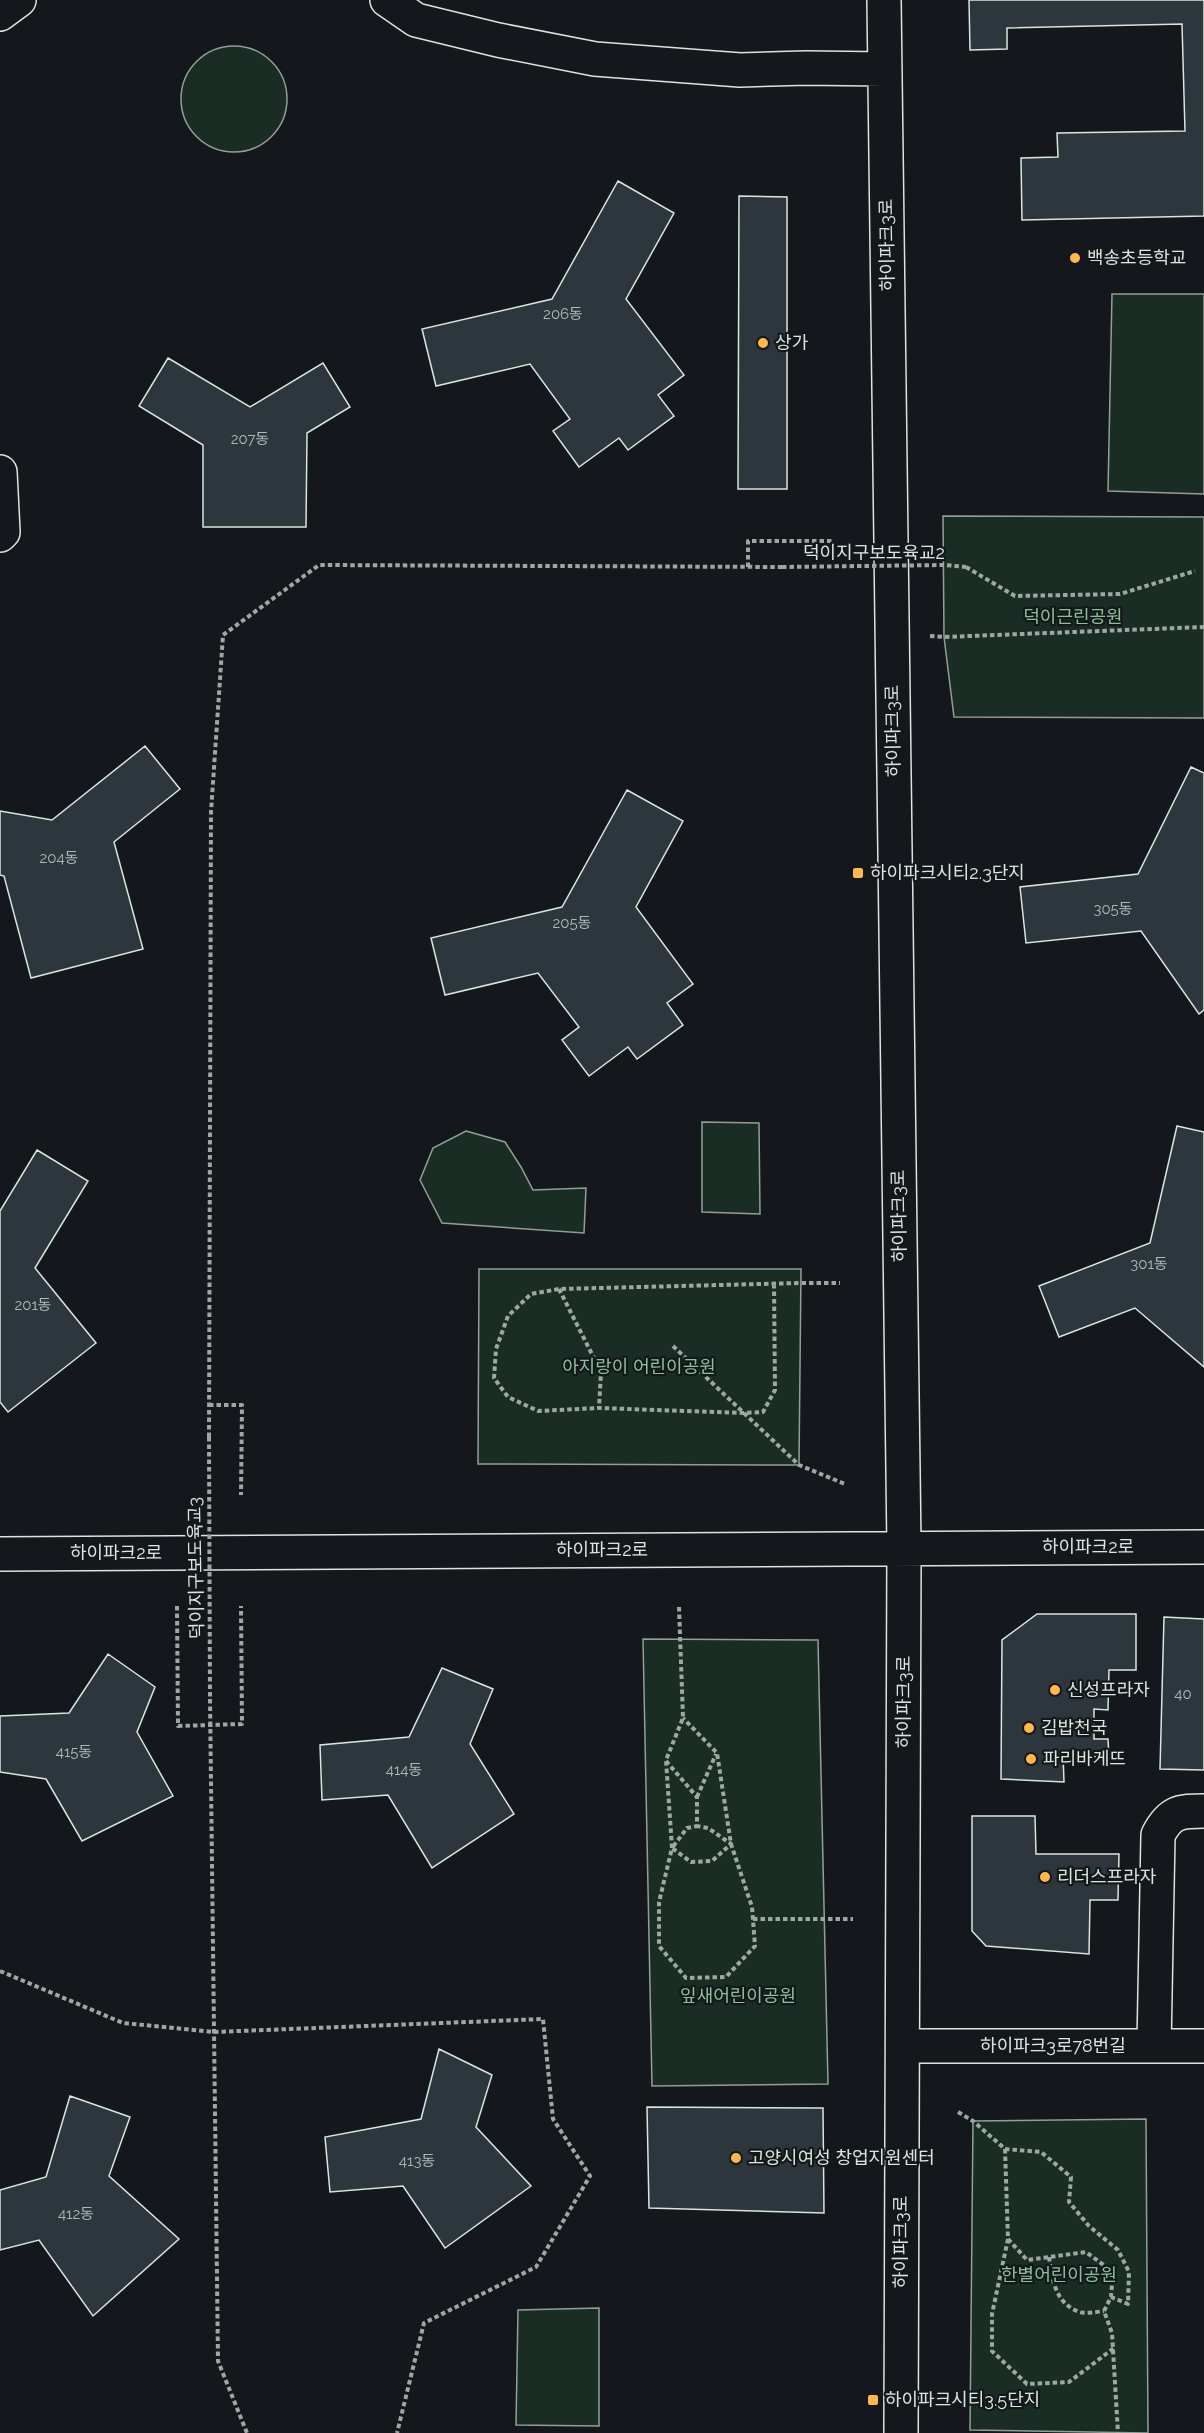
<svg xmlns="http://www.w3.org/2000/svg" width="1204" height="2433" viewBox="0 0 1204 2433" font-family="Raleway,'Noto Sans KR',sans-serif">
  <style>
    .green { fill: #1a2d24; stroke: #939e99; stroke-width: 1.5 }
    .building { fill: #2c363c; stroke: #d8e6dc; stroke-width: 1.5 }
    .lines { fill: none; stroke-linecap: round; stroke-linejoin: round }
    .minor-casing { stroke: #d8e6dc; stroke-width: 36 }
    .path { stroke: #9da8a2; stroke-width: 4; stroke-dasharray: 4.5 3; stroke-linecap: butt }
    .minor { stroke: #14181c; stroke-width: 33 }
    .path-bridge { stroke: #9da8a2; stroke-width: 4; stroke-dasharray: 4.5 3; stroke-linecap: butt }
    .poi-dot { fill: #ffb74d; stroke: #14181c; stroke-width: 2 }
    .labels { text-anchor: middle; stroke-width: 4.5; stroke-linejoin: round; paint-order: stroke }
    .number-label { font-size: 15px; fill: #adbab4 }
    .street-label { font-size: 18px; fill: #d8e6dc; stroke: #14181c }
    .poi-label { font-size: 18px; fill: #d8e6dc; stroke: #14181c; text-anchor: start }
    .park-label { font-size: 18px; fill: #8ac095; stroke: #14181c }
  </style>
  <rect width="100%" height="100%" fill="#14181c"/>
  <path class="green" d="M181 99a53 53 0 1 1 106 0a53 53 0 1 1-106 0Z
    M 1112,294 L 1204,294 L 1204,494 L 1108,491 Z
    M 943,516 L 1204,517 L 1204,718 L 954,717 L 944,637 Z
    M 702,1122 L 759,1123 L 760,1214 L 702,1212 Z
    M 466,1131 L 505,1142 L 521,1167 L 533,1190 L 586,1188 L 584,1233 L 442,1223 L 420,1180 L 433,1148 Z
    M 479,1269 L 801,1269 L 799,1465 L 478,1464 Z
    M 643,1639 L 818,1640 L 828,2084 L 652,2086 Z
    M 1146,2119 L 1148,2433 L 970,2430 L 973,2121 Z
    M 599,2308 L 599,2426 L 516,2425 L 518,2310 Z"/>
  <path class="building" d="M 969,0 L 1204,0 L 1204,216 L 1022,220 L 1021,158 L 1058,157 L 1057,133 L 1185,131 L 1182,24 L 1007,28 L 1007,49 L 970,50 Z
    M 618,181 L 674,213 L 626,299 L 684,375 L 658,395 L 674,416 L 628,450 L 619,438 L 579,467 L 553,431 L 570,419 L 530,364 L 436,386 L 422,329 L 552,299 Z
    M 739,196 L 787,197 L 787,489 L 738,489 Z
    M 168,358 L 250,407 L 323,363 L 350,407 L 307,433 L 306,527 L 203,527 L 203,445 L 139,406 Z
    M 145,746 L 180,789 L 114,842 L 143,949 L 31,978 L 4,876 L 0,875 L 0,811 L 52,820 Z
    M 1191,767 L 1204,773 L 1204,1010 L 1199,1014 L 1141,931 L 1026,943 L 1020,887 L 1138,874 Z
    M 627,790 L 683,821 L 636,907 L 693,984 L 667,1003 L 683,1025 L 637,1059 L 628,1047 L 589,1076 L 562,1040 L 579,1027 L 538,973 L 445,995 L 431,938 L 562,907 Z
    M 1177,1126 L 1204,1132 L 1204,1367 L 1135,1308 L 1059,1337 L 1039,1286 L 1150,1243 Z
    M 37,1150 L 88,1181 L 35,1268 L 96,1343 L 8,1412 L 0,1402 L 0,1211 Z
    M 1037,1614 L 1136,1614 L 1136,1670 L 1109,1670 L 1108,1710 L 1094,1709 L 1094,1739 L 1108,1739 L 1109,1758 L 1063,1754 L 1064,1782 L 1001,1779 L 1002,1640 Z
    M 1164,1617 L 1204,1619 L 1204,1770 L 1160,1769 Z
    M 108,1654 L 155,1687 L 137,1732 L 173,1796 L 82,1841 L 46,1779 L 0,1772 L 0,1716 L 69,1713 Z
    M 442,1668 L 493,1689 L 470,1744 L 514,1814 L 432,1868 L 388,1795 L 322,1800 L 320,1745 L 409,1737 Z
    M 972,1816 L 1035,1816 L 1036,1854 L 1119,1854 L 1118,1900 L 1090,1900 L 1089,1954 L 986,1946 L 972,1931 Z
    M 439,2049 L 492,2075 L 476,2127 L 531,2186 L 445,2248 L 403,2186 L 330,2192 L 325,2137 L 421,2119 Z
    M 70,2096 L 130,2117 L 109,2176 L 179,2239 L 93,2316 L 39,2240 L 0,2250 L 0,2190 L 46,2177 Z
    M 647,2107 L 823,2108 L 824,2213 L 649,2208 Z"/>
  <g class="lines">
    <defs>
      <path id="minor" d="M 387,0 L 416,20 L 498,40 L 595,59 L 740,70 L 806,68 L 885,69
        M 884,0 L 904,1548 L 901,2433
        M 0,14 L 19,0
        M 0,472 L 3,532 L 0,535
        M 0,1554 L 1204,1547
        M 903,2046 L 1204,2046
        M 1154,2046 L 1158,1835 C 1170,1812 1179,1811 1204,1811"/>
    </defs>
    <use href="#minor" class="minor-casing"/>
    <path class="path" d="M 748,567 L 748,541 L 832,541
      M 966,567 L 1015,596 L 1120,594 L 1195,571
      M 930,636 L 944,637 L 1204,627
      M 774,1284 L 775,1390 L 763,1412 L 744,1413 L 599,1408 L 538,1411 L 508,1397 L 494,1378 L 496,1349 L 508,1316 L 531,1294 L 559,1289 L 801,1283 L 840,1283
      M 559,1289 L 601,1372 L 599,1408
      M 673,1346 L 799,1465 L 845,1484
      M 209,1405 L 242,1405 L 241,1495
      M 209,1437 L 211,812 L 223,635 L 319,565 L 782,567
      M 177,1606 L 178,1726 L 242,1724 L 241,1606
      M 679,1607 L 683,1718 L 666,1760 L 672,1848 L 659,1902 L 659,1946 L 686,1978 L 726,1977 L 755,1946 L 752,1907 L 731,1844 L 717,1753 L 683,1718
      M 210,1699 L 218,2361 L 247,2433
      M 666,1761 L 697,1797 L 697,1826 L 687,1828 L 672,1848 L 691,1862 L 712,1861 L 731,1844 L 708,1828 L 697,1826
      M 697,1797 L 716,1754
      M 753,1919 L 853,1919
      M 0,1971 L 123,2023 L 214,2032 L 543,2019 L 553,2119 L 590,2176 L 536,2267 L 424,2323 L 397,2433
      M 958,2112 L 973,2121 L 1005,2149 L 1041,2152 L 1071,2177 L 1069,2202 L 1089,2226 L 1118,2250 L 1129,2272 L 1128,2304 L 1111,2297
      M 1005,2149 L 1008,2239 L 992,2314 L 992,2351 L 1027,2384 L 1069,2382 L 1114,2348
      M 1008,2239 L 1027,2260 L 1086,2252 L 1113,2272 L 1111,2297 L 1104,2311 L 1112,2333 L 1118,2433
      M 1049,2257 C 1052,2279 1055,2304 1080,2312 C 1086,2314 1097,2312 1104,2311"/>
    <use href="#minor" class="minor"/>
    <path class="path-bridge" d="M 782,567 L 945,565 L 966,567
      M 209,1437 L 210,1699"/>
  </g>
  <g class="poi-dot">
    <circle cx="1075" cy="258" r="6"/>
    <circle cx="763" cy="343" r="6"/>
    <rect x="852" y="867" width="12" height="12" rx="3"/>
    <circle cx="1055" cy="1690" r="6"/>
    <circle cx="1029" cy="1728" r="6"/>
    <circle cx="1031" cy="1759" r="6"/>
    <circle cx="1045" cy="1877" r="6"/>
    <circle cx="736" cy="2158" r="6"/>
    <rect x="867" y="2394" width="12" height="12" rx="3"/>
  </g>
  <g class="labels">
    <g class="number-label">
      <text x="563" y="319">206동</text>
      <text x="250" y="444">207동</text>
      <text x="59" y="863">204동</text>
      <text x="1113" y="914">305동</text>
      <text x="572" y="928">205동</text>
      <text x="1149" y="1269">301동</text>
      <text x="33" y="1310">201동</text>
      <text x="1183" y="1699">40</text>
      <text x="74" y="1757">415동</text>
      <text x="404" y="1775">414동</text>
      <text x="417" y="2166">413동</text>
      <text x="76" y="2219">412동</text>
    </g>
    <g class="street-label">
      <text transform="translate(887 245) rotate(-91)" y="6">하이파크3로</text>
      <text x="874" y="559">덕이지구보도육교2</text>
      <text transform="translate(893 731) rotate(-91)" y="6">하이파크3로</text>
      <text transform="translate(899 1216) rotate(-91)" y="6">하이파크3로</text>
      <text x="1088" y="1553">하이파크2로</text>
      <text x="602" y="1556">하이파크2로</text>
      <text x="116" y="1559">하이파크2로</text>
      <text transform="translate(196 1568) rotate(-91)" y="6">덕이지구보도육교3</text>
      <text transform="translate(904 1702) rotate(-90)" y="6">하이파크3로</text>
      <text x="1053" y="2052">하이파크3로78번길</text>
      <text transform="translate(901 2242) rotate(-90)" y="6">하이파크3로</text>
    </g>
    <g class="poi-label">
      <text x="1087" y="264">백송초등학교</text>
      <text x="775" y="349">상가</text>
      <text x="870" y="879">하이파크시티2.3단지</text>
      <text x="1067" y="1696">신성프라자</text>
      <text x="1041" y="1734">김밥천국</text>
      <text x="1043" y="1765">파리바게뜨</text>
      <text x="1057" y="1883">리더스프라자</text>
      <text x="748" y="2164">고양시여성 창업지원센터</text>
      <text x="885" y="2406">하이파크시티3.5단지</text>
    </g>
    <g class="park-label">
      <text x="1073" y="623">덕이근린공원</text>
      <text x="639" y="1373">아지랑이 어린이공원</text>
      <text x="738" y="2002">잎새어린이공원</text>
      <text x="1059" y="2281">한별어린이공원</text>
    </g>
  </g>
</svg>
